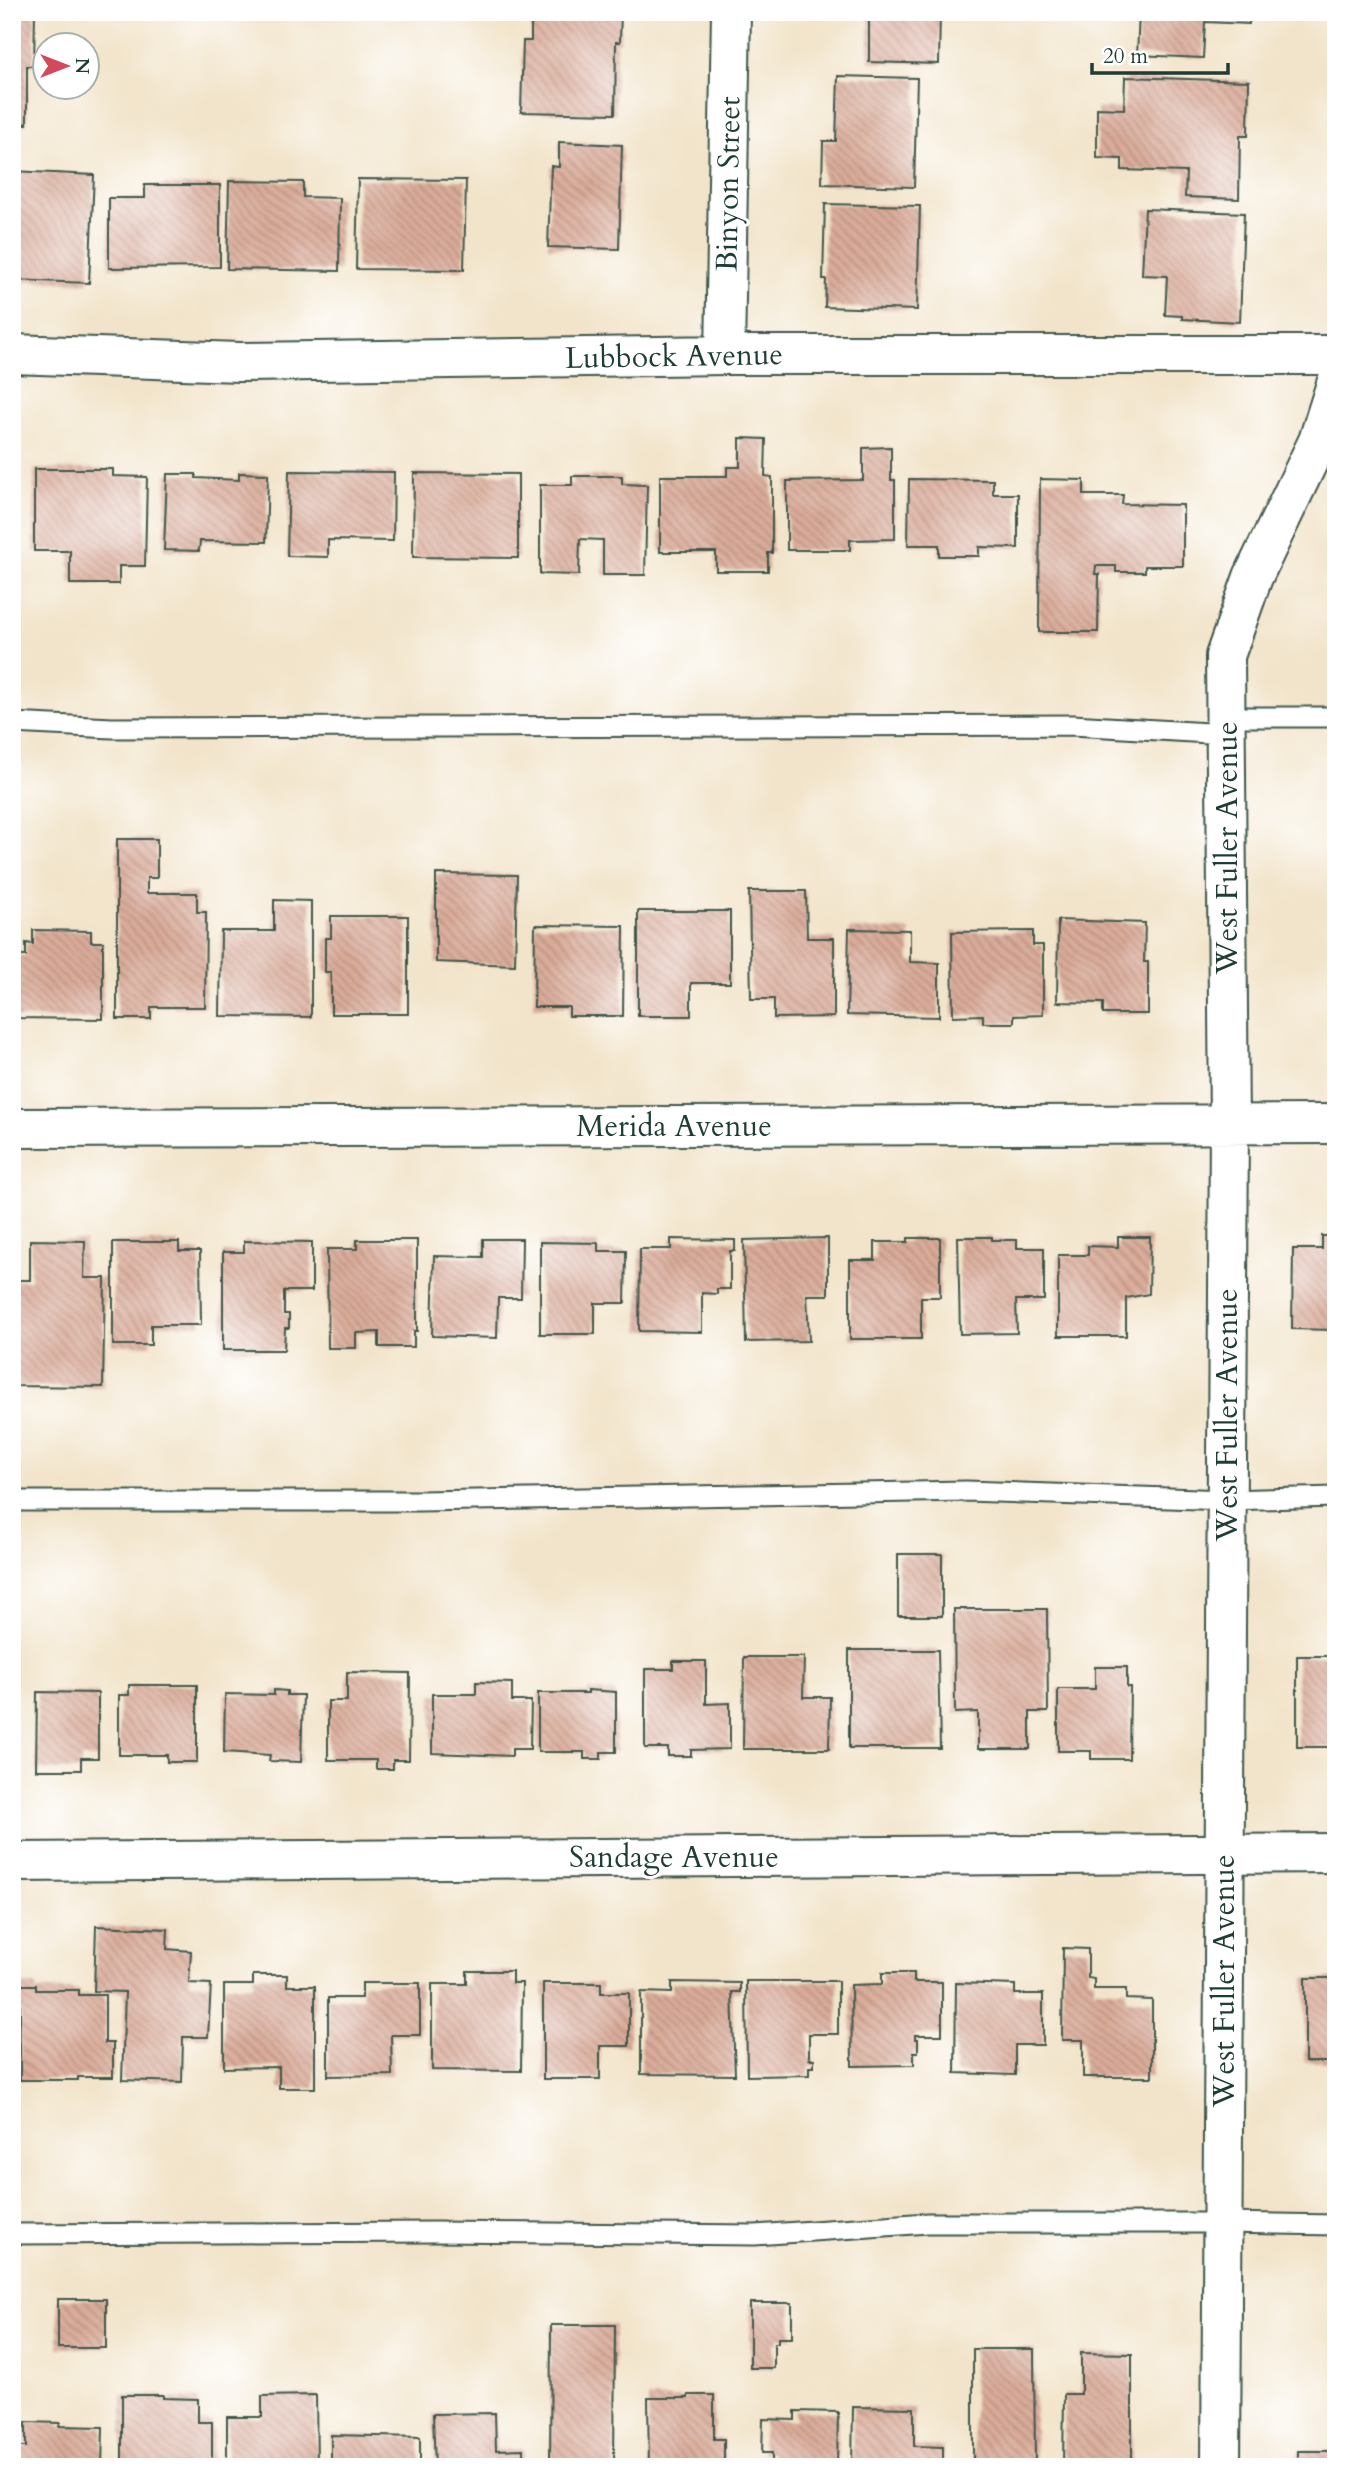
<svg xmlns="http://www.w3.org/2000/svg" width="1348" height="2479" viewBox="0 0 1348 2479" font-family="Cardo,serif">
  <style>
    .building { fill: url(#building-back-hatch) }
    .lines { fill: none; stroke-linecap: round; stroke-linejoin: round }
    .lane-casing { stroke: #3f564a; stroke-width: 23 }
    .street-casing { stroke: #3f564a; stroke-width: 42 }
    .lane { stroke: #fff; stroke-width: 19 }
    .street { stroke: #fff; stroke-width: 38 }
    .labels { text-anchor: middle; stroke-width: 6; stroke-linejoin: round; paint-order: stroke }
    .street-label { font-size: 30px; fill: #1f3d34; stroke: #fff }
  </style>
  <defs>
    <pattern id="building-back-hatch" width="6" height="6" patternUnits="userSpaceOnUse" patternTransform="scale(1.75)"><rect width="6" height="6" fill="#dbac9a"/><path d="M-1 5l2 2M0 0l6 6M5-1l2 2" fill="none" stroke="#b18d7e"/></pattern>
  </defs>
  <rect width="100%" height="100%" fill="#fff"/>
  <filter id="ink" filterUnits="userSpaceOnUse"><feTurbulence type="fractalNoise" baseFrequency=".0143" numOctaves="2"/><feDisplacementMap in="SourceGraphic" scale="14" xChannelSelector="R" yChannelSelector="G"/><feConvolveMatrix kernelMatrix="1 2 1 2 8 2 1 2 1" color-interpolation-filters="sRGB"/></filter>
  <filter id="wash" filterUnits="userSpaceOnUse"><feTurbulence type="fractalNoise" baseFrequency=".00686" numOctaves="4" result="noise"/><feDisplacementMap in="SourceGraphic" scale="28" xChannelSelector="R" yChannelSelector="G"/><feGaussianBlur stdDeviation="1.57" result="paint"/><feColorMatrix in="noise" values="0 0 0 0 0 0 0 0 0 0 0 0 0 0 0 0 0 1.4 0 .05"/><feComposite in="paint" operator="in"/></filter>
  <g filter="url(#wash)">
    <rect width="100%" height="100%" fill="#f2e4ca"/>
    <g id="blocks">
      <path class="building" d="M 12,12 L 35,12 L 34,66 L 27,66 L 27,124 L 12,124 Z
        M 531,12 L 621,12 L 620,42 L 616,42 L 615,114 L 521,112 L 523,41 L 531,41 Z
        M 869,12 L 940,12 L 939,64 L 869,62 Z
        M 1139,12 L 1249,12 L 1249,24 L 1205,22 L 1203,58 L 1137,55 Z
        M 838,76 L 917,78 L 914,187 L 822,184 L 823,141 L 836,141 Z
        M 1125,77 L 1249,81 L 1248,136 L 1240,136 L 1239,199 L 1185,197 L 1186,172 L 1122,170 L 1122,159 L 1097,158 L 1097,108 L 1124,109 Z
        M 559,142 L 622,145 L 619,249 L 548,247 L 551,166 L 559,167 Z
        M 12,171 L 94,175 L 89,283 L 13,280 Z
        M 358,179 L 466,180 L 464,270 L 356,269 Z
        M 229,181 L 303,182 L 303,197 L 340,198 L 339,271 L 227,269 Z
        M 145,185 L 220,185 L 220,267 L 109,268 L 109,198 L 145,198 Z
        M 825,204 L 920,206 L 917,310 L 825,307 L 826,279 L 823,279 Z
        M 1145,209 L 1244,213 L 1240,322 L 1182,319 L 1182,316 L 1165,315 L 1167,276 L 1142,275 Z
        M 740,438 L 766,439 L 765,476 L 772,477 L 772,553 L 768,553 L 768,571 L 716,571 L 716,552 L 660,552 L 660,476 L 727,476 L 727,467 L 740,467 Z
        M 891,447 L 891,480 L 895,480 L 895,539 L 850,540 L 850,550 L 787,550 L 787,481 L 863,480 L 863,448 Z
        M 34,469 L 113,469 L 113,476 L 147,477 L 145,566 L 119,566 L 119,584 L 70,584 L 70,551 L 34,551 Z
        M 289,471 L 394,472 L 393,541 L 328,540 L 328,557 L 287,556 Z
        M 239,473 L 268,474 L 266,542 L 200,541 L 199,551 L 164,550 L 167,474 L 196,474 L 196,478 L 239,480 Z
        M 414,473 L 518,474 L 518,558 L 413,557 Z
        M 572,476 L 622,476 L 622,484 L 647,485 L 645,575 L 603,575 L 603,540 L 580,539 L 579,575 L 540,574 L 540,485 L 572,485 Z
        M 909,479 L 993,480 L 993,494 L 1018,494 L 1018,548 L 979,547 L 979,556 L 939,556 L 939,545 L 908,545 Z
        M 1040,479 L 1084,480 L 1084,495 L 1123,495 L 1122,504 L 1183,505 L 1183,566 L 1145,566 L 1145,572 L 1116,572 L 1116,566 L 1096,566 L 1095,574 L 1099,574 L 1098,632 L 1039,632 Z
        M 117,839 L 157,839 L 157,878 L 147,878 L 147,893 L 197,893 L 197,912 L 206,912 L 205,1007 L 151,1007 L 151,1019 L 117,1019 Z
        M 436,874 L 517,875 L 515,965 L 436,962 Z
        M 749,891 L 806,891 L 807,938 L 834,938 L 834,1017 L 774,1018 L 774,999 L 751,999 Z
        M 274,900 L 311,901 L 311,1017 L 220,1016 L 221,931 L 274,931 Z
        M 638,911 L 730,911 L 730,983 L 691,983 L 691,1016 L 638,1016 Z
        M 331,916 L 408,916 L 408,1014 L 331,1014 L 331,972 L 325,972 L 325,938 L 331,938 Z
        M 1058,920 L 1145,923 L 1144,962 L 1148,962 L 1148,1014 L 1103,1014 L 1103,1003 L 1057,1002 Z
        M 535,925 L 624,926 L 623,1016 L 569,1016 L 569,1007 L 534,1007 Z
        M 849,929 L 910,930 L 910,962 L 939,963 L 939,1017 L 847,1015 Z
        M 33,930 L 91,931 L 91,942 L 103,942 L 103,1019 L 12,1018 L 12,956 L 26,956 L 26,943 L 33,944 Z
        M 1033,931 L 1033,945 L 1043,945 L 1043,1015 L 1014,1016 L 1014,1023 L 983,1023 L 983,1015 L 953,1016 L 952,932 Z
        M 1322,1236 L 1336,1236 L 1336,1330 L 1292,1329 L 1293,1249 L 1322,1249 Z
        M 958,1237 L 992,1237 L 992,1240 L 1017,1240 L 1017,1248 L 1044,1248 L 1044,1300 L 1016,1300 L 1017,1333 L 960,1334 Z
        M 1118,1237 L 1150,1237 L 1149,1294 L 1126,1298 L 1126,1336 L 1058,1336 L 1058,1255 L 1088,1255 L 1088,1246 L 1118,1247 Z
        M 828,1238 L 828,1295 L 807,1295 L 809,1341 L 746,1342 L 744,1240 Z
        M 908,1238 L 940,1238 L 940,1297 L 921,1297 L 921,1339 L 850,1339 L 850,1260 L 875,1260 L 875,1242 L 908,1242 Z
        M 483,1239 L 522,1239 L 521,1298 L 498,1298 L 497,1338 L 432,1336 L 434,1256 L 483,1257 Z
        M 671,1239 L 735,1240 L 735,1251 L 730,1251 L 730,1289 L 717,1289 L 717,1294 L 702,1293 L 702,1332 L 639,1331 L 640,1249 L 671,1249 Z
        M 30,1240 L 85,1241 L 84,1278 L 105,1278 L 103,1387 L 12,1386 L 13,1280 L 30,1280 Z
        M 357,1240 L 417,1240 L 417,1331 L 414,1331 L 414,1347 L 379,1347 L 379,1332 L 356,1333 L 356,1348 L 328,1348 L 327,1249 L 357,1249 Z
        M 244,1241 L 312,1242 L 312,1291 L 284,1291 L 284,1314 L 289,1314 L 289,1328 L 285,1328 L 284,1350 L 223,1350 L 223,1252 L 244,1252 Z
        M 113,1242 L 179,1242 L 179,1251 L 200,1251 L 201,1325 L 151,1325 L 151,1345 L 113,1345 Z
        M 540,1242 L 598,1243 L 598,1251 L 626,1251 L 625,1303 L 595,1303 L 595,1334 L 540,1334 Z
        M 898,1554 L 942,1554 L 942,1616 L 898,1616 Z
        M 954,1609 L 1047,1609 L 1048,1712 L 1030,1712 L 1030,1749 L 978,1749 L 978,1712 L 955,1713 Z
        M 849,1650 L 938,1650 L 940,1748 L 849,1748 Z
        M 1297,1656 L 1336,1656 L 1336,1747 L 1297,1747 Z
        M 744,1657 L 804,1657 L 803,1697 L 830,1697 L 829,1749 L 743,1749 Z
        M 673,1661 L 706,1661 L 706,1704 L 730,1703 L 730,1749 L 691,1750 L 691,1756 L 668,1756 L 668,1748 L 645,1748 L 645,1669 L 673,1669 Z
        M 1095,1667 L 1127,1667 L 1127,1687 L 1130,1687 L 1129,1759 L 1091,1759 L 1091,1751 L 1058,1751 L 1058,1689 L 1095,1689 Z
        M 347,1672 L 410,1673 L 409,1760 L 393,1760 L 393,1769 L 376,1769 L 376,1760 L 328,1760 L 328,1701 L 347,1701 Z
        M 476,1682 L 512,1683 L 512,1701 L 531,1701 L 530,1749 L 512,1749 L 512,1756 L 432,1753 L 432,1694 L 476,1694 Z
        M 129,1685 L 197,1685 L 197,1762 L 167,1762 L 167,1755 L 119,1755 L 119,1695 L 129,1695 Z
        M 274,1690 L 287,1691 L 287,1695 L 303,1695 L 301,1762 L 269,1761 L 270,1755 L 224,1752 L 225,1694 L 274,1695 Z
        M 588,1690 L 616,1692 L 616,1752 L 601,1752 L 601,1759 L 584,1759 L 584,1752 L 538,1752 L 538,1693 L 588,1693 Z
        M 37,1692 L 98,1693 L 98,1758 L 81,1758 L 81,1770 L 36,1770 Z
        M 96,1926 L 168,1929 L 167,1949 L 191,1951 L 189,1983 L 211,1984 L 208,2037 L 183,2037 L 182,2082 L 122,2080 L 125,1992 L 94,1991 Z
        M 1063,1948 L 1088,1949 L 1088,1978 L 1094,1979 L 1094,1989 L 1126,1989 L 1126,1999 L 1152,2000 L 1152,2077 L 1083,2077 L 1083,2040 L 1062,2040 Z
        M 467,1971 L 512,1971 L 512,1983 L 522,1983 L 521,2071 L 432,2070 L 432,1984 L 467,1984 Z
        M 882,1973 L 914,1973 L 914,1982 L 942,1982 L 942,2035 L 915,2035 L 915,2039 L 918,2039 L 918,2052 L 914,2052 L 914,2065 L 852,2066 L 851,1985 L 882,1984 Z
        M 253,1975 L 287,1975 L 287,1986 L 315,1986 L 315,2088 L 279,2088 L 279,2067 L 224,2068 L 224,1985 L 253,1985 Z
        M 1305,1978 L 1336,1978 L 1335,2062 L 1305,2062 Z
        M 746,1981 L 838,1981 L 838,2034 L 809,2034 L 809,2059 L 814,2059 L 814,2067 L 809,2067 L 809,2075 L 747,2076 Z
        M 672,1982 L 740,1983 L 740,1992 L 732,1992 L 735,2075 L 641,2074 L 641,1992 L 672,1993 Z
        M 362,1983 L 420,1983 L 420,2035 L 391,2035 L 392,2075 L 328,2076 L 328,1998 L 362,1998 Z
        M 543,1983 L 601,1983 L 601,1993 L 629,1993 L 629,2046 L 600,2046 L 600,2079 L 543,2079 Z
        M 956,1983 L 1015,1985 L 1015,1994 L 1043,1994 L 1043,2045 L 1015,2045 L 1015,2075 L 955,2073 Z
        M 20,1985 L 36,1985 L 36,1990 L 79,1990 L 79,1995 L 105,1995 L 105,2043 L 113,2043 L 113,2077 L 78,2077 L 78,2080 L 20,2080 Z
        M 58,2299 L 106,2299 L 106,2348 L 58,2348 Z
        M 750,2303 L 792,2303 L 792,2338 L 778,2338 L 778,2343 L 774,2343 L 774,2368 L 750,2368 Z
        M 551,2325 L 615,2325 L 614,2467 L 550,2467 Z
        M 973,2349 L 1034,2349 L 1035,2467 L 973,2467 Z
        M 1081,2353 L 1132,2354 L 1132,2467 L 1063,2467 L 1064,2394 L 1081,2394 Z
        M 122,2395 L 163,2395 L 163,2398 L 198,2399 L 198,2422 L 212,2422 L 212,2467 L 122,2467 Z
        M 316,2395 L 317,2467 L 227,2467 L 227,2417 L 262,2417 L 262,2396 Z
        M 688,2395 L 714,2395 L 714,2439 L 724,2439 L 724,2467 L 649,2467 L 648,2398 L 688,2398 Z
        M 853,2407 L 914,2408 L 914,2446 L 943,2447 L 943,2467 L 852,2467 Z
        M 795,2411 L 838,2412 L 837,2467 L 772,2467 L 772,2453 L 762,2453 L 763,2419 L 795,2420 Z
        M 495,2413 L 496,2450 L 523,2449 L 523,2467 L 435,2467 L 433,2414 Z
        M 26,2422 L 60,2423 L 59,2426 L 103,2427 L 102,2467 L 17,2467 L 17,2447 L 26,2447 Z
        M 331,2435 L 420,2437 L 420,2467 L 331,2467 Z
        M 1298,2451 L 1336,2451 L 1336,2467 L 1298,2467 Z"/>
    </g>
  </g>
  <g filter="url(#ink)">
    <use href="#blocks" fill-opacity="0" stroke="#3f564a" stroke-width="2"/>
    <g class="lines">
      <defs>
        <path id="lane" d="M 1226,717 L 1336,717
          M 12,723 L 112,728 L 1072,725 L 1226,734
          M 12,1501 L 420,1501 L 966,1491 L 1227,1500 L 1336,1497
          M 12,2234 L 435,2232 L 755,2235 L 928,2223 L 1223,2223 L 1336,2225"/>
        <path id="street" d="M 12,354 L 239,362 L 725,355 L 1336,355
          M 725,355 L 731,12
          M 12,1128 L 1336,1124
          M 12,1862 L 1336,1853
          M 1221,2467 L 1229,1124 L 1225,656 L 1253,577 L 1318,441 L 1336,384"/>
      </defs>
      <use href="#lane" class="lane-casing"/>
      <use href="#street" class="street-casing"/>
      <use href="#lane" class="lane"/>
      <use href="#street" class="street"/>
    </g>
  </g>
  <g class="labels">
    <g class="street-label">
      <text transform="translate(728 184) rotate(-89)" y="10">Binyon Street</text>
      <text transform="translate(674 356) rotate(-1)" y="10">Lubbock Avenue</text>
      <text transform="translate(1227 848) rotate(-90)" y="10">West Fuller Avenue</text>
      <text x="674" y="1136">Merida Avenue</text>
      <text transform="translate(1227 1415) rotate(-90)" y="10">West Fuller Avenue</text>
      <text x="674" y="1867">Sandage Avenue</text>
      <text transform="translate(1224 1981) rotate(-90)" y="10">West Fuller Avenue</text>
    </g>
  </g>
  <rect width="1348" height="2479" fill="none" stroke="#fff" stroke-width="42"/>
  <g transform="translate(66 66) rotate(90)"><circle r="33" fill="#ffffff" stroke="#a5b1ae" stroke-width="2"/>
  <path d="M0-5L12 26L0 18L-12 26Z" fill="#d1495b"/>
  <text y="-10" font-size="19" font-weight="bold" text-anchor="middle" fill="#1f3d34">N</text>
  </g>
  <path d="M1092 63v10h136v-10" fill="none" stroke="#1f3d34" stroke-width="3.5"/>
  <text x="1103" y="63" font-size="21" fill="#1f3d34" stroke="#ffffff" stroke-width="5" paint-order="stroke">20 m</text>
</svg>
